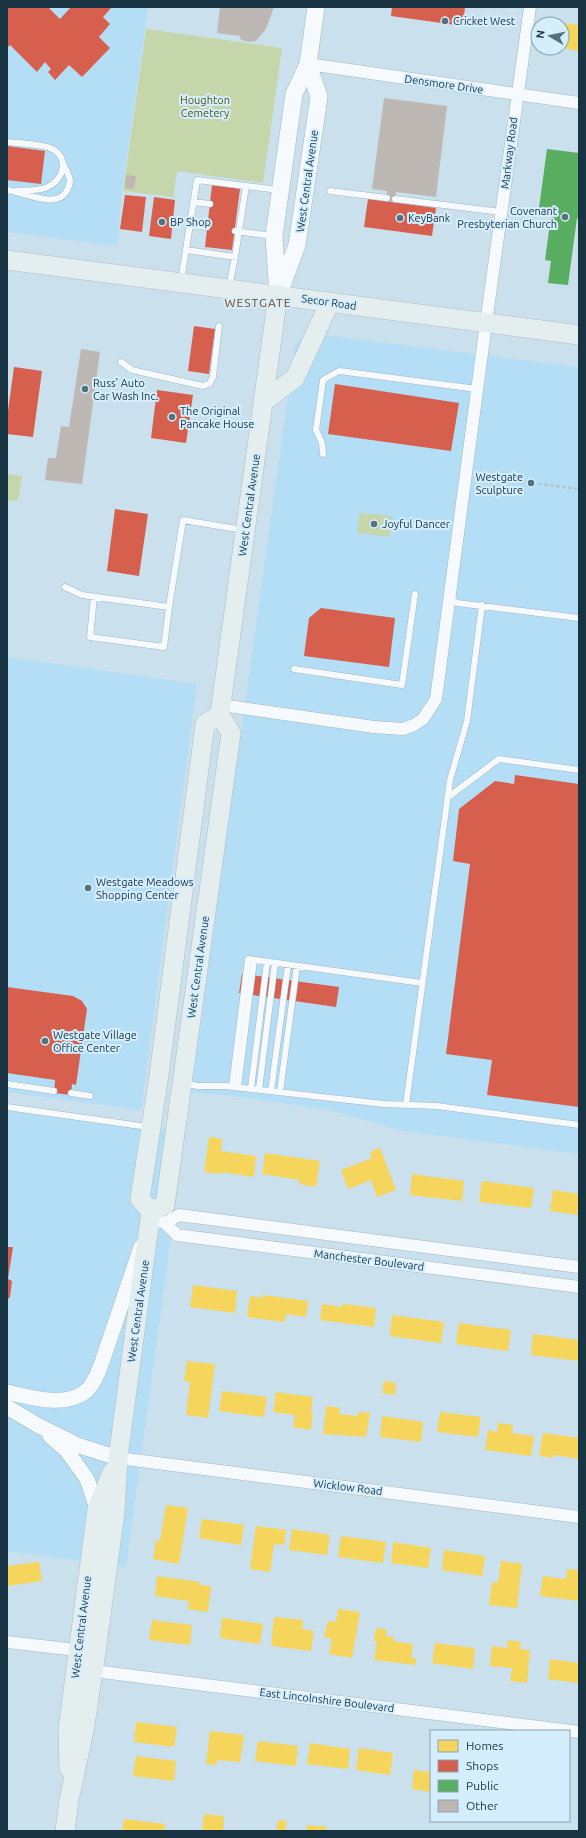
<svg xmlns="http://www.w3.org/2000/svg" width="586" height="1838" viewBox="0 0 586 1838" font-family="Ubuntu,sans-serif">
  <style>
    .built { fill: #b4def6 }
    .green { fill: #c6d6ab }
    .homes { fill: #f6d55c }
    .shops { fill: #d6604d }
    .public { fill: #5aae61 }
    .building { fill: #bdb8b3 }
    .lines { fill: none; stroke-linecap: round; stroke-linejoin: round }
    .service-casing { stroke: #a0b6c3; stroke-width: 7 }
    .minor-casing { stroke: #a0b6c3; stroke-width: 13 }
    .tertiary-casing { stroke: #a0b6c3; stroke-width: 16 }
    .secondary-casing { stroke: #a0b6c3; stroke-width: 18 }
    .primary-casing { stroke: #adbcc4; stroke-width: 20 }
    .path { stroke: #b7c1c7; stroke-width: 2.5; stroke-dasharray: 3 3; stroke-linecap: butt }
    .service { stroke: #f7fafc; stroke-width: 6 }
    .minor { stroke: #f7fafc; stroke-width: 12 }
    .tertiary { stroke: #f7fafc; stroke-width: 15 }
    .secondary { stroke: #f7fafc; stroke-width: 17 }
    .primary { stroke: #e4eeee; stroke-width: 19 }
    .poi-dot { fill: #56707e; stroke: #d4eefd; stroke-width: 1.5 }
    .labels { text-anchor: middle; stroke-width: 4; stroke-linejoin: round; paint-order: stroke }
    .poi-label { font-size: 11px; fill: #183342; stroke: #d4eefd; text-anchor: start }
    .street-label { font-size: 11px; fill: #183342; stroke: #d4eefd }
    .park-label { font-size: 11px; fill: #505611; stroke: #d4eefd }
    .neighbourhood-label { font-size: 12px; letter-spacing: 1px; fill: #7d4211; stroke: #d4eefd }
  </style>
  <rect width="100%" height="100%" fill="#cae0ec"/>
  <path class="built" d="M 7,7 L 148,7 L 122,191 L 117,246 L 7,232 Z
    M 306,333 L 579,367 L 579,1154 L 404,1131 L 329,1110 L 249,1098 L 191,1092 L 295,345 Z
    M 7,657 L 197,684 L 141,1110 L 7,1092 Z
    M 7,1110 L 185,1132 L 126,1567 L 7,1551 Z"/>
  <path class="green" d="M 146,29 L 282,48 L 263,183 L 177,171 L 173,197 L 123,191 Z
    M 7,474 L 22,476 L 18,500 L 7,501 Z
    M 360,513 L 392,516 L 389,537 L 357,533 Z"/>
  <path class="homes" d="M 562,23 L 579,25 L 579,51 L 562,48 Z
    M 209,1137 L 222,1139 L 221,1151 L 256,1156 L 254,1177 L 222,1172 L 222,1174 L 204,1172 Z
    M 380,1148 L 396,1190 L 377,1197 L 371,1180 L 348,1189 L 341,1170 L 372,1158 L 370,1152 Z
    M 265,1153 L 320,1161 L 316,1187 L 299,1184 L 300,1180 L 262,1174 Z
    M 412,1174 L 464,1181 L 462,1201 L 410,1195 Z
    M 482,1181 L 534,1188 L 531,1208 L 479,1202 Z
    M 553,1190 L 579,1194 L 579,1215 L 550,1211 Z
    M 193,1285 L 237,1291 L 235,1313 L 190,1307 Z
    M 263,1295 L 308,1301 L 306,1317 L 286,1314 L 285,1322 L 247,1317 L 250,1296 L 262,1298 Z
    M 322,1304 L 342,1307 L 343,1304 L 376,1308 L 374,1327 L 320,1320 Z
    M 392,1315 L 444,1322 L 441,1343 L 390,1336 Z
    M 459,1323 L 511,1330 L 508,1351 L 456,1344 Z
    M 533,1334 L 579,1340 L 579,1361 L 531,1355 Z
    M 187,1361 L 215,1364 L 208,1418 L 186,1415 L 190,1382 L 184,1381 Z
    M 384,1381 L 396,1383 L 395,1395 L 382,1393 Z
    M 222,1391 L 267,1397 L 264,1417 L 219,1411 Z
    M 276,1392 L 313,1397 L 311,1412 L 313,1412 L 311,1430 L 293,1427 L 295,1415 L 273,1412 Z
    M 326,1406 L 340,1408 L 339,1414 L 358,1416 L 359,1412 L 370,1413 L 366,1437 L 323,1434 Z
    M 440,1412 L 481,1417 L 478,1437 L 437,1432 Z
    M 382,1416 L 423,1422 L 421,1442 L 380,1437 Z
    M 498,1423 L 513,1425 L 512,1433 L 534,1436 L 531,1456 L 485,1450 L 488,1430 L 497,1432 Z
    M 543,1433 L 579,1438 L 579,1459 L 554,1455 L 553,1458 L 539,1456 Z
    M 166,1505 L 188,1508 L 179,1564 L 153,1559 L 156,1540 L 160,1541 Z
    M 202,1519 L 244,1525 L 241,1545 L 199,1538 Z
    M 256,1526 L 286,1530 L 284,1545 L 274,1544 L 270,1572 L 250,1569 Z
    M 292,1529 L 330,1535 L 327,1555 L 289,1550 Z
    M 341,1536 L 386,1542 L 383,1563 L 338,1557 Z
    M 393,1542 L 431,1548 L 428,1568 L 391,1563 Z
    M 444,1550 L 485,1556 L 482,1576 L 442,1570 Z
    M 501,1561 L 522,1564 L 517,1608 L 489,1605 L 492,1582 L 498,1583 Z
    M 39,1562 L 42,1581 L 7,1586 L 7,1566 Z
    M 567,1569 L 579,1570 L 579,1601 L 540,1596 L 543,1576 L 566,1579 Z
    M 157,1576 L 200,1582 L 199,1585 L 211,1586 L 208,1612 L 188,1609 L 189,1601 L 155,1596 Z
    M 338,1609 L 360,1612 L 352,1658 L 329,1654 L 332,1639 L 324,1637 L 328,1621 L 336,1622 Z
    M 274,1617 L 303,1620 L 302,1629 L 314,1631 L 311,1651 L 271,1646 Z
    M 222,1618 L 263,1624 L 260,1644 L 220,1638 Z
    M 152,1620 L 192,1625 L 190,1645 L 149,1640 Z
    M 376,1628 L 387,1630 L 386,1636 L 394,1637 L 393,1641 L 413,1644 L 411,1658 L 416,1658 L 416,1665 L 374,1660 L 377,1642 L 374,1641 Z
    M 508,1640 L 521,1642 L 520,1649 L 530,1650 L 527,1683 L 510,1681 L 512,1668 L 490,1666 L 492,1646 L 507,1648 Z
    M 435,1643 L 475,1648 L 473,1669 L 432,1663 Z
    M 550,1659 L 579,1663 L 579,1683 L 548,1679 Z
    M 136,1722 L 177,1727 L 174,1747 L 134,1742 Z
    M 210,1731 L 244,1735 L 240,1762 L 217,1760 L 217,1765 L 206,1764 Z
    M 258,1741 L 298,1746 L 296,1766 L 255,1761 Z
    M 310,1743 L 350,1749 L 348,1769 L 307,1764 Z
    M 359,1748 L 393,1753 L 390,1775 L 356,1770 Z
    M 136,1756 L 176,1761 L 174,1781 L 133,1776 Z
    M 414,1770 L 431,1772 L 431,1792 L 412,1789 Z
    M 204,1814 L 224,1816 L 223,1831 L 202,1831 Z
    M 124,1819 L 165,1824 L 164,1831 L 122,1831 Z
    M 278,1820 L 287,1821 L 285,1831 L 276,1831 Z
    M 307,1825 L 327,1827 L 326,1831 L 306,1831 Z"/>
  <path class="shops" d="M 7,7 L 48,7 L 60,19 L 71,7 L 112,7 L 103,17 L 110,24 L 99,37 L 110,48 L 82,77 L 69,65 L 55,80 L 48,72 L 51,69 L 45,62 L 37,72 L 10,45 L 7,48 Z
    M 392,7 L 465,7 L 463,26 L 391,16 Z
    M 7,146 L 45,151 L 41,184 L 7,180 Z
    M 212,185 L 240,189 L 232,250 L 205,247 Z
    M 125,195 L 146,197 L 142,232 L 120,229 Z
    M 154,197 L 175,200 L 171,239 L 149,236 Z
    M 368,199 L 436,208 L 432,236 L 364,227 Z
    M 194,326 L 215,329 L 209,374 L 188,371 Z
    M 14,367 L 42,371 L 33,437 L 7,434 L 7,418 Z
    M 335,384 L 459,403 L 451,451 L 328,434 Z
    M 157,390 L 193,395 L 186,443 L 151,438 Z
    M 115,509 L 148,514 L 139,576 L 107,571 Z
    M 321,608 L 395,618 L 389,667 L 304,656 L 309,618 Z
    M 515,775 L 579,784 L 579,1107 L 487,1095 L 492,1060 L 446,1054 L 470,864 L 453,861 L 459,809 L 495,781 L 514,784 Z
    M 242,974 L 339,987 L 336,1007 L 239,993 Z
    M 7,987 L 73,996 L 82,1001 L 87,1009 L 76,1085 L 72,1084 L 71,1095 L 54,1093 L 55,1080 L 7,1073 Z
    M 7,1247 L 13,1247 L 8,1279 L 12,1281 L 10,1297 L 7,1300 Z"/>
  <path class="public" d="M 547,149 L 579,153 L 579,219 L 577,218 L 568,285 L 548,283 L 551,261 L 545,260 L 551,216 L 538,215 Z"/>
  <path class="building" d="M 220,7 L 274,7 L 266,29 L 256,41 L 249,42 L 241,40 L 240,36 L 217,33 Z
    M 384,98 L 447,106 L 436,197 L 396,192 L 395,202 L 386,202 L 387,191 L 372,189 Z
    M 126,175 L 136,176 L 134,189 L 125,188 Z
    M 81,349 L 100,352 L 82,484 L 45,480 L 48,458 L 56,458 L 61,426 L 69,427 Z"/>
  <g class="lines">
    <defs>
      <path id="service" d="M 7,142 C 19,143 39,144 50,148 C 71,156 64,182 45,188 C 37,191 26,190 17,191
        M 7,190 C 23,192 56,209 66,192 C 68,189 70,184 70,180 C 69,175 66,170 64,165
        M 330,191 L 387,198
        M 395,199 L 501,212
        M 193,202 L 210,204
        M 190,225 L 207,227
        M 235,231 L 273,236
        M 186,250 L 235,257 L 246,186
        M 181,281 L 197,180 L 279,190
        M 229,287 L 235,257
        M 121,362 L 132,370 L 203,386 L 209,384 L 213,377 L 219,326
        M 323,454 L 322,443 L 316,430 L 323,380 L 339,371 L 477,389
        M 65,587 L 82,595 L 169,607 L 183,520 L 243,530
        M 94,597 L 90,637 L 164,647 L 169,607
        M 450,598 L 457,603 L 579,618
        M 294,669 L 402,685 L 415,594
        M 447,798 L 499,759 L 579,770
        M 184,1083 L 197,1086 L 225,1086 L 384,1104 L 437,1106 L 579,1125
        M 7,1084 L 54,1091
        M 232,1086 L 248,959 L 422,983
        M 238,1087 L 254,960
        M 251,1088 L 267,962
        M 259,1089 L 275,963
        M 271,1091 L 288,965
        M 280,1092 L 297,966
        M 71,1093 L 90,1096
        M 406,1105 L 450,780 L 467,721 L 482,605
        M 7,1107 L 148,1127"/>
      <path id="minor" d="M 308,64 L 579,103
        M 221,705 L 374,727 L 403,729 L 414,725 L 423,719 L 436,699 L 486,323 L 530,7
        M 150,1219 L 165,1223 L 177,1235 L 579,1287
        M 165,1223 L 179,1215 L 579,1267
        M 118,1458 L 579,1517
        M 7,1642 L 85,1651
        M 86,1670 L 579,1732"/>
      <path id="tertiary" d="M 7,1392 C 30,1397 64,1408 85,1392 C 94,1385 98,1372 102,1362 L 141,1247
        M 7,1407 L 39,1426 L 80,1446 L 118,1458
        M 50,1436 L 67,1451 L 87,1479 L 97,1509"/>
      <path id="secondary" d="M 280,291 L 297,245 L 319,97 L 308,64
        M 278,295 L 274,236 L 294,94 L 308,64 L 316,7"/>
      <path id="primary" d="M 7,260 L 579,335
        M 264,401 L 295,378 L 330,302
        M 151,1211 L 165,1205 L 231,733 L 220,715 L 221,705 L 278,295
        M 69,1768 L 68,1729 L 97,1509 L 112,1472
        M 65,1831 L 69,1800 L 84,1731 L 96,1652 L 115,1512 L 118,1458 L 151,1211 L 140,1199 L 159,1075 L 205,724 L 220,715"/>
    </defs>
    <use href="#service" class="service-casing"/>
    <use href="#minor" class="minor-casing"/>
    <use href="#tertiary" class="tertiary-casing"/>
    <use href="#secondary" class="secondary-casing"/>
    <use href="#primary" class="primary-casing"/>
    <path class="path" d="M 479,476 L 579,489"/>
    <use href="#service" class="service"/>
    <use href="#minor" class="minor"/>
    <use href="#tertiary" class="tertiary"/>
    <use href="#secondary" class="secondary"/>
    <use href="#primary" class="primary"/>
  </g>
  <g class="poi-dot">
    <circle cx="445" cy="21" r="4"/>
    <circle cx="565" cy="217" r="4"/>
    <circle cx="400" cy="218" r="4"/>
    <circle cx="162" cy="222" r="4"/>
    <circle cx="85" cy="389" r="4"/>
    <circle cx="172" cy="417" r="4"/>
    <circle cx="531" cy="483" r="4"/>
    <circle cx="374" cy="524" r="4"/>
    <circle cx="88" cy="888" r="4"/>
    <circle cx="45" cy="1041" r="4"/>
  </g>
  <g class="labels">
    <g class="poi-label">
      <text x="453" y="25">Cricket West</text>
      <text x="557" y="215" text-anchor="end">Covenant<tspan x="557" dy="13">Presbyterian Church</tspan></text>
      <text x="408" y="222">KeyBank</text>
      <text x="170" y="226">BP Shop</text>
      <text x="93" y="387">Russ' Auto<tspan x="93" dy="13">Car Wash Inc.</tspan></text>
      <text x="180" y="415">The Original<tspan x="180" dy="13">Pancake House</tspan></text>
      <text x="523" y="481" text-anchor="end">Westgate<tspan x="523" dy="13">Sculpture</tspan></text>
      <text x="382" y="528">Joyful Dancer</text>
      <text x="96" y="886">Westgate Meadows<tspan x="96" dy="13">Shopping Center</tspan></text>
      <text x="53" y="1039">Westgate Village<tspan x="53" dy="13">Office Center</tspan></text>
    </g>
    <g class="street-label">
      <text transform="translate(444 84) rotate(8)" y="4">Densmore Drive</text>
      <text transform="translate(509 153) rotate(-83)" y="4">Markway Road</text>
      <text transform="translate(307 181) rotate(-82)" y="4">West Central Avenue</text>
      <text transform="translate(329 302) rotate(8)" y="4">Secor Road</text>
      <text transform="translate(249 505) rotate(-82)" y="4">West Central Avenue</text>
      <text transform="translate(198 967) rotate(-82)" y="4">West Central Avenue</text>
      <text transform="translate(369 1260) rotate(7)" y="4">Manchester Boulevard</text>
      <text transform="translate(138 1311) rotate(-82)" y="4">West Central Avenue</text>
      <text transform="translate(348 1487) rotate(7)" y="4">Wicklow Road</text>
      <text transform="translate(81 1627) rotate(-83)" y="4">West Central Avenue</text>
      <text transform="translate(327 1700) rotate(7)" y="4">East Lincolnshire Boulevard</text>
    </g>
    <g class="park-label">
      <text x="205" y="104">Houghton<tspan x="205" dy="13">Cemetery</tspan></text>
    </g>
    <g class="neighbourhood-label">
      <text x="258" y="307">WESTGATE</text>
    </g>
  </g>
  <rect width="586" height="1838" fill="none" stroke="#183342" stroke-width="16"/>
  <rect x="430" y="1730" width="140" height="92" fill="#d4eefd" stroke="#89a3b2"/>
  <rect x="438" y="1740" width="20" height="12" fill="#f6d55c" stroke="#89a3b2"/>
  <text x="466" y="1750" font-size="12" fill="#183342">Homes</text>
  <rect x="438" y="1760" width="20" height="12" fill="#d6604d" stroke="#89a3b2"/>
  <text x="466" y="1770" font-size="12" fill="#183342">Shops</text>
  <rect x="438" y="1780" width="20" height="12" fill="#5aae61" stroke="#89a3b2"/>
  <text x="466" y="1790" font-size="12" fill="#183342">Public</text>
  <rect x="438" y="1800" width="20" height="12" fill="#bdb8b3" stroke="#89a3b2"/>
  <text x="466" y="1810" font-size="12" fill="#183342">Other</text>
  <g transform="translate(550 36) rotate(279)"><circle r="19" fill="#d4eefd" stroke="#89a3b2"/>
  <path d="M0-3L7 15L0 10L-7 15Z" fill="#56707e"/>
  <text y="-6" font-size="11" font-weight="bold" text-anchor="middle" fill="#183342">N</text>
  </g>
</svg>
